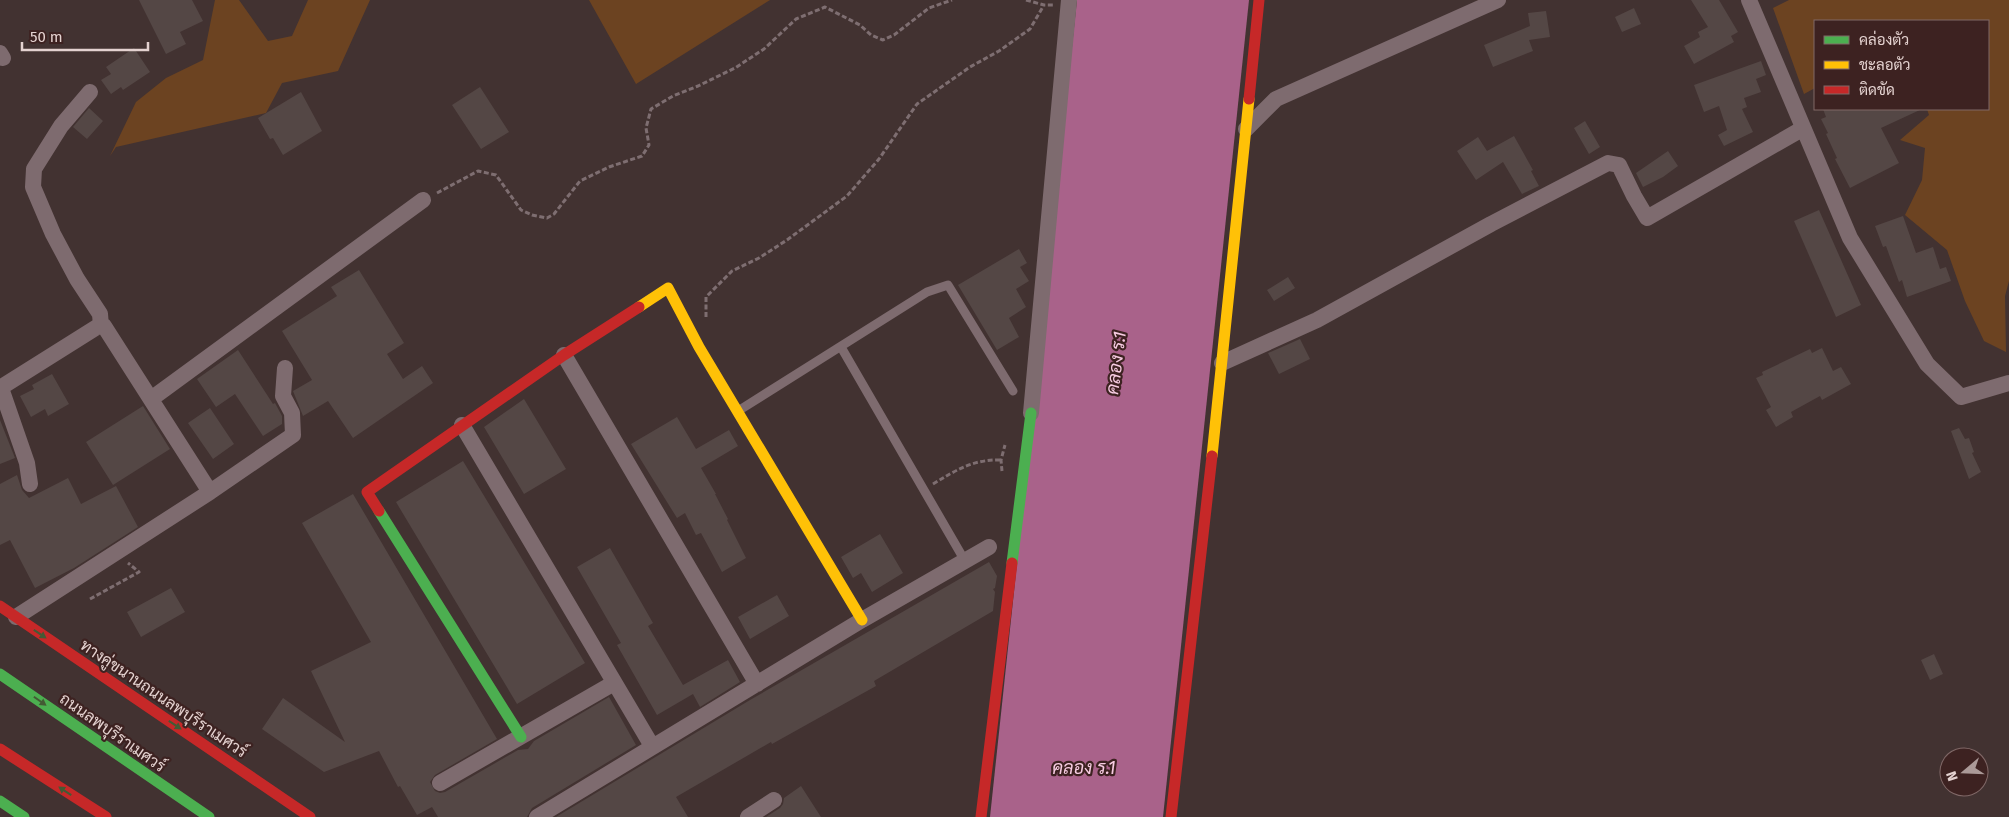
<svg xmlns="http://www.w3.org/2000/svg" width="2009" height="817" viewBox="0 0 2009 817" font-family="'Fira Sans',Sarabun,sans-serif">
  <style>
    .green { fill: #6c4321 }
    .water { fill: #a9628a }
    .building { fill: #544745 }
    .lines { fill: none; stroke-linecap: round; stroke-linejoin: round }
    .path { stroke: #7e6e71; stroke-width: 3; stroke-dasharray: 5 2.5; stroke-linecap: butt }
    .lane { stroke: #7e6b6f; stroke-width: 9 }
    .street { stroke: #7e6b6f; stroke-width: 16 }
    .fast { stroke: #4caf50; stroke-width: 11 }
    .slow { stroke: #ffc107; stroke-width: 11 }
    .jam { stroke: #c62828; stroke-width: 11 }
    .oneway { fill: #435a34 }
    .labels { text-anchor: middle; stroke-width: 4.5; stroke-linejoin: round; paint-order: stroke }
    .street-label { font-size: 16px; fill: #e4d2d0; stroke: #3d2221 }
    .water-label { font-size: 18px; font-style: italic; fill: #f7cce2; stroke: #3d2221 }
  </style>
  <rect width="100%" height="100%" fill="#423231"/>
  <path class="green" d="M 215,0 L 239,0 L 268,41 L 292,36 L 308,0 L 370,0 L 338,71 L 282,83 L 266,113 L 116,147 L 110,156 L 136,102 L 166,78 L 203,60 Z
    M 589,0 L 770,0 L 636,84 Z
    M 1789,0 L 2009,0 L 2009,281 L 2005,296 L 2006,352 L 1984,341 L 1965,301 L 1947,250 L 1905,215 L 1922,180 L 1925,148 L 1900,140 L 1929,115 L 1927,109 L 1988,109 L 1988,21 L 1815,21 L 1815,88 L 1804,94 L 1773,8 Z"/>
  <path class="water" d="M 1077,0 L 1249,0 L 1163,817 L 990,817 Z"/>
  <path class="building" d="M 139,0 L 192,0 L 203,21 L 180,32 L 186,44 L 166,54 Z
    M 1691,0 L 1719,0 L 1738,32 L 1731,36 L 1734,42 L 1694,64 L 1684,46 L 1700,37 L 1698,32 L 1708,27 Z
    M 1634,8 L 1641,24 L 1622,32 L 1615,17 Z
    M 1546,11 L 1550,37 L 1529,40 L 1533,51 L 1493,67 L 1484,45 L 1530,26 L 1528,13 Z
    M 134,48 L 150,72 L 123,90 L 121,87 L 111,94 L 101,80 L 111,74 L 106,67 Z
    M 1761,61 L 1766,75 L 1756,79 L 1761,92 L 1744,98 L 1747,107 L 1742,109 L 1753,132 L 1724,146 L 1718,135 L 1727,130 L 1719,106 L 1704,112 L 1694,85 Z
    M 480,87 L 509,132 L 481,149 L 452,105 Z
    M 301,92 L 322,131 L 283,155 L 273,138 L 270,139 L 258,118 Z
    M 89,108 L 103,121 L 87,139 L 73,127 Z
    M 1823,109 L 1922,109 L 1881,128 L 1899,163 L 1850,188 L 1835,159 L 1837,158 L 1826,134 L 1828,133 L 1821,119 L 1826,117 Z
    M 1585,121 L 1600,147 L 1589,154 L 1574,128 Z
    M 1514,136 L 1533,170 L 1531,171 L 1539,186 L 1522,194 L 1503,162 L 1476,180 L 1457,151 L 1478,137 L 1487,151 Z
    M 1668,151 L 1678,166 L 1663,177 L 1643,187 L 1636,173 Z
    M 1819,210 L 1861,305 L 1836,317 L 1794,221 Z
    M 1903,216 L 1916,253 L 1933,247 L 1940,269 L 1946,267 L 1951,281 L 1907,297 L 1902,280 L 1899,282 L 1886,246 L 1883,247 L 1875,226 Z
    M 1019,249 L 1027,263 L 1020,267 L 1029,281 L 1016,289 L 1026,307 L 1009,318 L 1019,337 L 997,350 L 958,285 Z
    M 359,270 L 404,343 L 387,354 L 403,379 L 422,366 L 433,383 L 353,438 L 328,401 L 303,416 L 293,391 L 312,380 L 282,331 L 337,296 L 331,287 Z
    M 1288,277 L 1295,288 L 1274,301 L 1267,290 Z
    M 1300,339 L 1310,359 L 1279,374 L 1268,353 Z
    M 1822,348 L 1833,371 L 1841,367 L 1851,384 L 1822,400 L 1820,396 L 1791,412 L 1793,417 L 1776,427 L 1766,410 L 1771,407 L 1756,378 L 1763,375 L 1762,372 L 1810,349 L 1812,353 Z
    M 238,350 L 273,404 L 275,403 L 282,416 L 282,424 L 263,436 L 235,394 L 216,407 L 197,379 Z
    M 52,374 L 69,404 L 48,416 L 45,409 L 31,417 L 20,396 L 34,389 L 32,385 Z
    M 524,399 L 566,469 L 524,494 L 484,427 Z
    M 143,406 L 170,449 L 113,485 L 86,442 Z
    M 210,408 L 234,444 L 213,459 L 188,423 Z
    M 677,417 L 696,449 L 729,430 L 738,446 L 701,468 L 716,494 L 715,494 L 728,519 L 727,520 L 746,558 L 722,572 L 701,533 L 696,535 L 685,513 L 677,518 L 631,444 Z
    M 0,420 L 15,458 L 0,464 Z
    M 1959,428 L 1965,439 L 1969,438 L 1974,452 L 1972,453 L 1981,472 L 1969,479 L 1951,431 Z
    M 463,461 L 585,663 L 517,704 L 396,502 Z
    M 17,475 L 22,490 L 29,498 L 68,478 L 81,504 L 116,486 L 138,527 L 74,568 L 35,588 L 10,540 L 0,545 L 0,484 Z
    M 353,494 L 497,739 L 435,775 L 430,782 L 435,791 L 440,793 L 445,792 L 518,750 L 528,749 L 534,741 L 609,697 L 636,745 L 532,808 L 527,817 L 438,817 L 432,807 L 417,815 L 400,786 L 398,787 L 379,751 L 324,772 L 262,729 L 283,698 L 345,742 L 311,671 L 371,642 L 302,523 Z
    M 880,534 L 903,573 L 872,592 L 861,573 L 853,578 L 841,557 Z
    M 610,548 L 653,623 L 648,626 L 683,685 L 728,660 L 740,682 L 700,707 L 693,694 L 657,715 L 617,645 L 621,643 L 577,567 Z
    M 989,562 L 997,576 L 995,588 L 993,589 L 995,592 L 993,611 L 874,681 L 876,686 L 772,744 L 771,742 L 676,797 L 688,817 L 556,817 L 750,700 Z
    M 171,588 L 185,612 L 141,637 L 127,612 Z
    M 777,595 L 789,616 L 750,639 L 738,617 Z
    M 1934,654 L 1943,674 L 1930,680 L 1921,660 Z
    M 801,786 L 821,817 L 766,817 L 780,808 L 783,804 L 784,798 Z"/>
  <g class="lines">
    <path class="path" d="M 1026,0 L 1044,5 L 1054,5
      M 437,193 L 478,171 L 496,175 L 521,210 L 532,215 L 547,218 L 554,214 L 580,181 L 609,167 L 642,156 L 649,145 L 646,128 L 651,109 L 673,96 L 698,86 L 735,68 L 764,49 L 796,19 L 825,7 L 860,25 L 871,35 L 883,40 L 894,35 L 929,8 L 952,0
      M 706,317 L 706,297 L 732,271 L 759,258 L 787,240 L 847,196 L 879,159 L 917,104 L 970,67 L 999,51 L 1030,29 L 1044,5
      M 1002,471 L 1001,460 L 1005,445
      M 933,484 C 956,470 974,459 1001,460
      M 90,599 L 139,572 L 128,563"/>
    <path class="lane" d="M 841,347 L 965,561
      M 738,411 L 927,292 L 948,285 L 1013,391"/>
    <path class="street" d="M 1749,0 L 1850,238 L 1927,364 L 1961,397 L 2009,383
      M 0,53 L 3,58
      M 90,92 L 61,126 L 34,169 L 33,187 L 53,234 L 77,279 L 100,314 L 101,326
      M 1246,129 L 1276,99 L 1498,0
      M 564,355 L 757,684
      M 1222,363 L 1317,320 L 1491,224 L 1608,163 L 1619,165 L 1634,196 L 1647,218 L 1802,129
      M 0,388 L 97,327 L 104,326 L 210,492
      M 1,388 L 27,463 L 30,484
      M 151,399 L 423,200
      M 1031,413 L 1069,0
      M 462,425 L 652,746
      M 16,617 L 210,492 L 293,435 L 292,413 L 283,396 L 285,368
      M 440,783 L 614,683
      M 537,817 L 862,620 L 989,547
      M 748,817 L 774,800"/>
    <path class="fast" d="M 379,511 L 521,737
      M 1012,563 L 1031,413
      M 0,674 L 209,817
      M 0,801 L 24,817"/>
    <path class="slow" d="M 639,307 L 668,288 L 699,347 L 862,620
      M 1212,456 L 1249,99"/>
    <path class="jam" d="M 1249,99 L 1259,0
      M 379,511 L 367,492 L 564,355 L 639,307
      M 0,606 L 310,817
      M 0,749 L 106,817
      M 981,817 L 1012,563
      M 1171,817 L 1212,456"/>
  </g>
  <defs><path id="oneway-solid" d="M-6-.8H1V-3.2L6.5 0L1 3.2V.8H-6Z" transform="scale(1.25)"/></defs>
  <g class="oneway">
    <use href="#oneway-solid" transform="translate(40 634) rotate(34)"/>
    <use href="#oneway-solid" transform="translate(40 701) rotate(35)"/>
    <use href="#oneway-solid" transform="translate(175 725) rotate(34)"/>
    <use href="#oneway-solid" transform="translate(65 791) rotate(-147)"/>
  </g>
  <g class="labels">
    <g class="street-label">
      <text transform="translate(164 698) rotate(34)" y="6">ทางคู่ขนานถนนลพบุรีราเมศวร์</text>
      <text transform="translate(113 732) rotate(35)" y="6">ถนนลพบุรีราเมศวร์</text>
    </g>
    <g class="water-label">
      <text transform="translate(1116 363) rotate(-83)" y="6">คลอง ร.1</text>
      <text x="1084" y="774">คลอง ร.1</text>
    </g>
  </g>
  <rect x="1814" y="20" width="175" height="90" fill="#3d2221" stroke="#806867"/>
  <rect x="1824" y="36" width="25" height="8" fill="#4caf50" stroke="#806867"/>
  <text x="1859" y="45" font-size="15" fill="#e4d2d0">คล่องตัว</text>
  <rect x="1824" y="61" width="25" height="8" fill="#ffc107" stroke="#806867"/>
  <text x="1859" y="70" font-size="15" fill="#e4d2d0">ชะลอตัว</text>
  <rect x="1824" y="86" width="25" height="8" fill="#c62828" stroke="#806867"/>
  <text x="1859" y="95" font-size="15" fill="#e4d2d0">ติดขัด</text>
  <g transform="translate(1964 772) rotate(251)"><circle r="24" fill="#3d2221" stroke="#806867"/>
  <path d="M0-4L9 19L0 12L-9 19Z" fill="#ab9a98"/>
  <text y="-8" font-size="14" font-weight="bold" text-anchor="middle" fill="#e4d2d0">N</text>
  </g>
  <path d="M22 42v8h126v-8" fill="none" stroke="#e4d2d0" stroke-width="2.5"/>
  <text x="30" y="42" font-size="15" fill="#e4d2d0" stroke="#3d2221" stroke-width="4" paint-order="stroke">50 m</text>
</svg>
